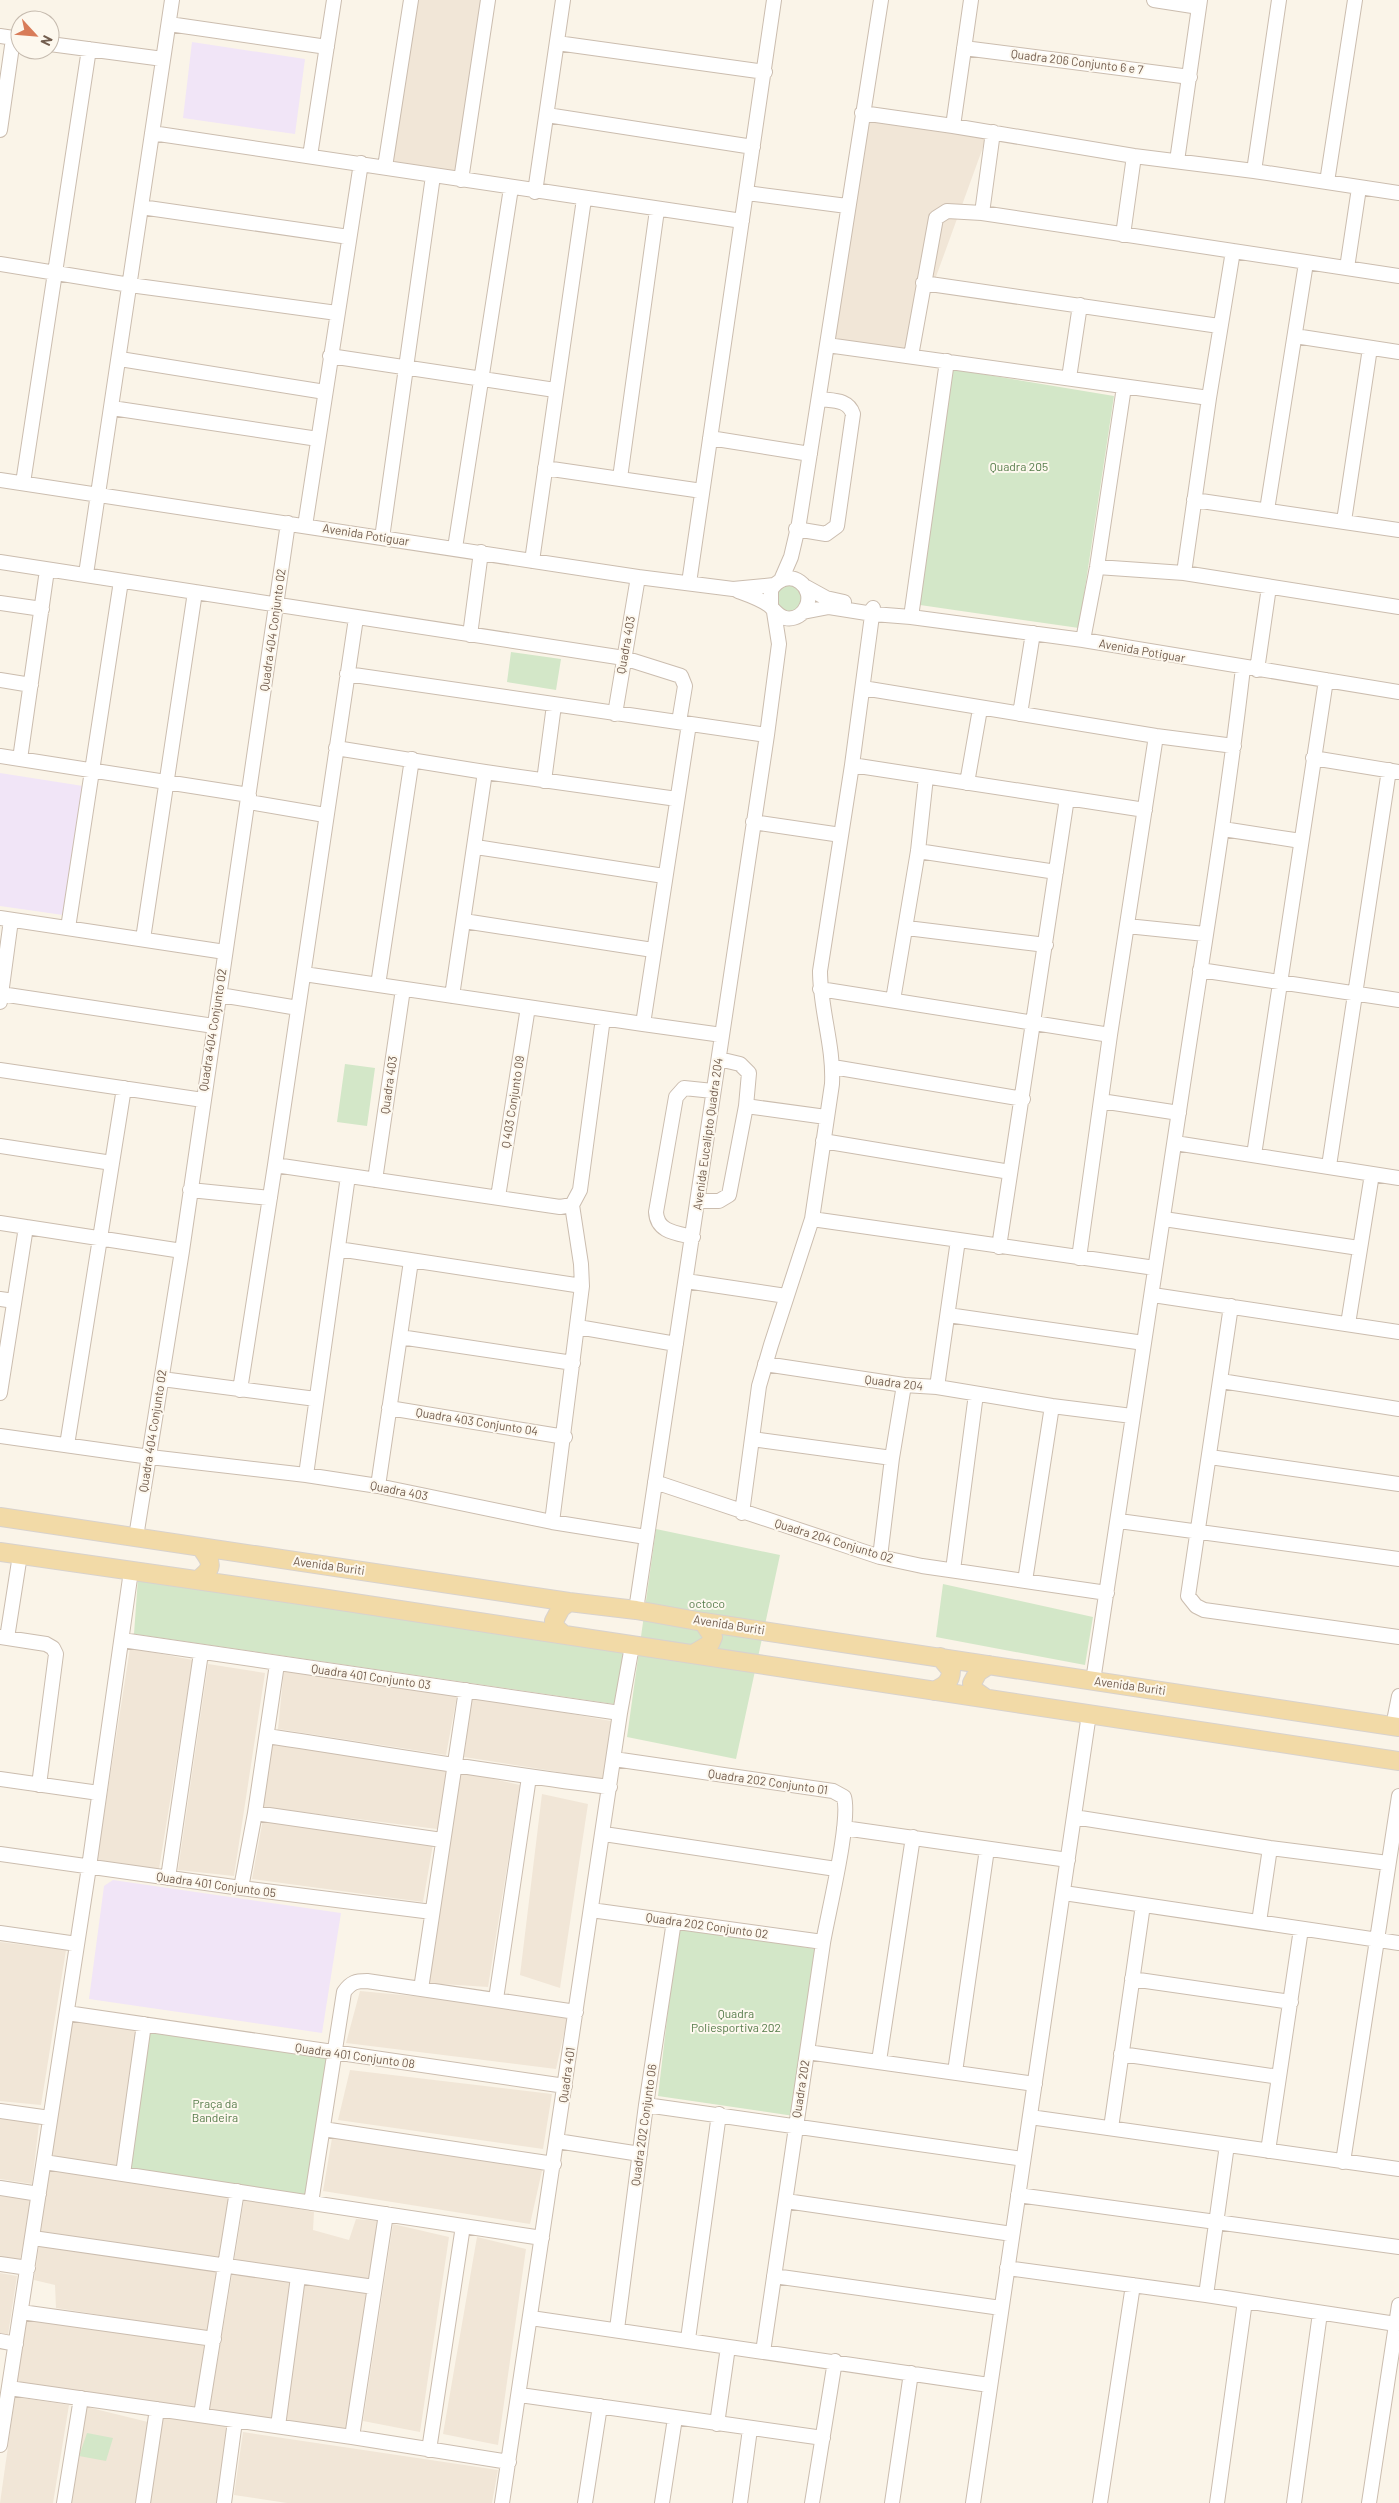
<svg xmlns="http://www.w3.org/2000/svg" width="1399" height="2503" viewBox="0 0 1399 2503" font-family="Barlow,sans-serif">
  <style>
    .residential { fill: #f1e6d7 }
    .education { fill: #f1e5f7 }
    .green { fill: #d3e7c8 }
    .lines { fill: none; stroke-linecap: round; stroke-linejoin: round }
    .minor-casing { stroke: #cbbdaf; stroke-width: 16 }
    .major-casing { stroke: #d8d2cd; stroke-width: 20 }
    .minor { stroke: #fff; stroke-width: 14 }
    .major { stroke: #f2daa7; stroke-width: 18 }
    .labels { text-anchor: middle; stroke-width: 4; stroke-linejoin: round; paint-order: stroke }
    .street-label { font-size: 12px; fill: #725d4e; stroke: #fdf8ee }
    .park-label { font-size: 12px; fill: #567c4b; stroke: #fdf8ee }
  </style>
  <rect width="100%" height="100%" fill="#faf4e8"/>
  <path class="residential" d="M 416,0 L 482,0 L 455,173 L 389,165 Z
    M 868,114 L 986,139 L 909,351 L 832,345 Z
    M 130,1648 L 193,1660 L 159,1869 L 97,1860 Z
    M 208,1664 L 265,1673 L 234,1876 L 178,1870 Z
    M 284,1669 L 457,1696 L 446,1755 L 278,1729 Z
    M 472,1696 L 611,1721 L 603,1779 L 464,1757 Z
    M 272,1743 L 447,1768 L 437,1829 L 262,1807 Z
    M 459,1771 L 520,1785 L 488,1987 L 427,1983 Z
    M 542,1794 L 588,1804 L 560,1988 L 520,1975 Z
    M 263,1819 L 433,1844 L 423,1902 L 252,1879 Z
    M 0,1942 L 66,1950 L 41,2105 L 0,2101 Z
    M 360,1991 L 569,2011 L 556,2069 L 346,2043 Z
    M 71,2019 L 140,2028 L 119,2168 L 50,2159 Z
    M 350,2070 L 552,2094 L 543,2149 L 338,2120 Z
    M 0,2118 L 39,2124 L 32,2184 L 0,2179 Z
    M 332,2138 L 544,2162 L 530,2224 L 323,2191 Z
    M 47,2168 L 230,2196 L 221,2261 L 38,2234 Z
    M 0,2195 L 32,2200 L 20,2260 L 0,2257 Z
    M 244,2199 L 314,2212 L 313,2230 L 349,2240 L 356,2219 L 379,2221 L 371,2281 L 234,2262 Z
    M 393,2224 L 449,2237 L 420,2432 L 363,2421 Z
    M 477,2237 L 526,2249 L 498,2445 L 443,2434 Z
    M 39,2245 L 219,2272 L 209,2332 L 56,2308 L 55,2285 L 34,2280 Z
    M 0,2273 L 17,2276 L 8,2335 L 0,2333 Z
    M 232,2275 L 291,2282 L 272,2418 L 209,2411 Z
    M 303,2282 L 370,2291 L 350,2433 L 283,2422 Z
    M 25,2317 L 207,2345 L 197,2408 L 16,2383 Z
    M 15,2397 L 69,2405 L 53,2503 L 0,2503 Z
    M 87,2407 L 148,2422 L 136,2503 L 71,2503 Z
    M 162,2416 L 230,2427 L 218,2503 L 148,2503 Z
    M 243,2432 L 498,2470 L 492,2503 L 287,2503 L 234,2495 Z"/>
  <path class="education" d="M 192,42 L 305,59 L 295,134 L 183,118 Z
    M 0,773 L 83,786 L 63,915 L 0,906 Z
    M 113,1880 L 341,1913 L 322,2033 L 89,1999 L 104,1886 Z"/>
  <path class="green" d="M 946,368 L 1114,396 L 1079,628 L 920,605 Z
    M 787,582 L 804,592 L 800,610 L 783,614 L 772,597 Z
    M 511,652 L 561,659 L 556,690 L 507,682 Z
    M 345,1064 L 375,1068 L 367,1126 L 337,1122 Z
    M 656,1529 L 780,1555 L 736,1759 L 627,1737 Z
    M 138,1578 L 624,1652 L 614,1704 L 134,1634 Z
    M 943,1584 L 1093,1617 L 1085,1665 L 936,1637 Z
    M 678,1926 L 815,1949 L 794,2116 L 658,2096 Z
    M 147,2028 L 331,2056 L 308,2198 L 127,2171 Z
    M 87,2433 L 113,2438 L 106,2461 L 79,2456 Z"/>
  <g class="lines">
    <defs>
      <path id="minor" d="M 1154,0 L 1199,7
        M 169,24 L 327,47
        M 0,36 L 20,39
        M 557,43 L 765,72
        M 50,44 L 163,59
        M 964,48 L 1190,77
        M 862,113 L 953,126 L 1134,156 L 1254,171 L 1399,193
        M 547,115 L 753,147
        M 953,126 L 971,0
        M 0,130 L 13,39
        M 152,133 L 742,221
        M 310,156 L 334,0
        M 1177,161 L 1200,0
        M 385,167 L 411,0
        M 1254,171 L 1279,0
        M 461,180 L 488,0
        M 1327,182 L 1355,0
        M 535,192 L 563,0
        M 747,193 L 847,206
        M 141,207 L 349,237
        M 982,213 L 993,132
        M 1123,235 L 1134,156
        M 0,264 L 130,285 L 337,313
        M 1347,268 L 1359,188
        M 923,283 L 1219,326
        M 1295,336 L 1399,352
        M 827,345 L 1209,398 L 1233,251
        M 330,356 L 555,390
        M 911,356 L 936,218 L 947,211 L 982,213 L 1399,276
        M 120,359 L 325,392
        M 1069,378 L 1080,305
        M 112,408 L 318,439
        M 710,438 L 810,454
        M 545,468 L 702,491
        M 620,478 L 657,210
        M 0,480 L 638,577 L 733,589 L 774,585
        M 23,483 L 89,49
        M 1194,500 L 1399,530
        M 1267,510 L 1306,263
        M 1344,521 L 1370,348
        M 305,526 L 361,163
        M 796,529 L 826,534 L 837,526 L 853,414 C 848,399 833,401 819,399
        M 382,538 L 433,176
        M 455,548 L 511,188
        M 532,561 L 584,199
        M 0,562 L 624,658 L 681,676 L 685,686 L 679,722
        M 1097,567 L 1184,573 L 1399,607
        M 1184,573 L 1209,398
        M 86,574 L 172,0
        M 781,580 L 791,557 L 799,523 L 881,0
        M 689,583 L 774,0
        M 806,587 L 826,598 L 844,602
        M 738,591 C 749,595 761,599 770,606 C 775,611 778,616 785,618 C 806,622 817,594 800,582 C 789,574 777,580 771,590 L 771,607
        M 0,603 L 42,609
        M 803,612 L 829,607 L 873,614 L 911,617 L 1083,640 L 1399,692
        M 911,617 L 947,361
        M 470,635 L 481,552
        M 1083,640 L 1097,567 L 1124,387
        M 1257,670 L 1269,587
        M 347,674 L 767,735
        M 0,680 L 31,685
        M 863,688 L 1156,736 L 1234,746
        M 615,714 L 638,577
        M 1020,714 L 1033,633
        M 336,748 L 485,772 L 677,799
        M 0,756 L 249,795
        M 1313,758 L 1399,772
        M 20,759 L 47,570
        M 852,765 L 1145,810
        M 544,781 L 554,705
        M 967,783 L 980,709
        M 249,802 L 325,815
        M 753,822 L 841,835
        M 1223,829 L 1301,841
        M 476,847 L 664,876
        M 918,851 L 1056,872
        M 0,918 L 225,952
        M 464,921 L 653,950
        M 1127,926 L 1205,934
        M 68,928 L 121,581
        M 907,928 L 1046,945
        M 143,939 L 195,592
        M 1200,970 L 1399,1000
        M 304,974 L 643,1024 L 689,724
        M 378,985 L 412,759
        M 820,989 L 1110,1035
        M 1,994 L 214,1026
        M 220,995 L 298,1008
        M 452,996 L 485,772
        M 893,1000 L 918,851 L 926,777
        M 0,1002 L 11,920
        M 643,1024 L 722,1035
        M 833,1067 L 1023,1099
        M 0,1070 L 203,1100
        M 1101,1101 L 1179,1113
        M 746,1106 L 826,1117
        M 823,1141 L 1010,1172
        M 1175,1143 L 1399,1178
        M 0,1146 L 112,1163
        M 1254,1155 L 1326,680
        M 275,1165 L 560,1207 L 572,1205 L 580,1190 L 603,1018
        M 1329,1166 L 1389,770
        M 375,1180 L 403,989
        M 190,1190 L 270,1198
        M 498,1197 L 528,1007
        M 698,1201 L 719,1201 L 729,1195 L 746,1106 L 749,1073 L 740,1064 L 719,1059
        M 812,1219 L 1155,1268
        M 1164,1219 L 1359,1248
        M 0,1223 L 182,1251
        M 693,1237 C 676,1233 657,1232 656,1212 L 676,1097 L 684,1088 L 713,1091
        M 999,1247 L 1067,798
        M 338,1249 L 582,1286
        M 1079,1258 L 1110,1035 L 1156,736
        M 686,1281 L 786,1296
        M 1153,1295 L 1399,1332
        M 0,1299 L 14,1301
        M 1231,1306 L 1188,1596 L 1196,1606 L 1204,1610 L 1399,1637
        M 948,1315 L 1144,1343
        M 1348,1324 L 1372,1174
        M 578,1327 L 676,1344
        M 400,1337 L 573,1363
        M 765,1364 L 904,1385 L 937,1387 L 958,1240
        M 162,1379 L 316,1399
        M 1221,1381 L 1399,1409
        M 937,1387 L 1052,1406 L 1132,1416
        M 240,1390 L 275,1165 L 356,618
        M 0,1393 L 26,1227
        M 389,1408 L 565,1437
        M 0,1436 L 150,1457 L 306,1475 L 378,1486 L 552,1522 L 646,1537
        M 752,1439 L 892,1458
        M 67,1445 L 124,1088
        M 1210,1457 L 1399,1484
        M 306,1475 L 348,1176
        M 655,1482 L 880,1557 L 922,1566 L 1107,1593
        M 378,1486 L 411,1261
        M 742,1513 L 759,1386 L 771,1345 L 812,1219 L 832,1084 C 834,1046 820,1009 820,971 L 852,765 L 873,608
        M 1119,1521 L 1399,1559
        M 552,1522 L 582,1286 L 581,1264 L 572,1205
        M 136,1537 L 182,1251 L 288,523
        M 880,1557 L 892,1458 L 904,1385
        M 953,1570 L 976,1394
        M 1025,1581 L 1052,1406
        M 636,1610 L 767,735 L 779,644 L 774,612
        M 0,1637 L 46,1644 L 53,1648 L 56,1654 L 39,1785
        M 7,1638 L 20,1555
        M 122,1640 L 620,1713
        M 1093,1681 C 1123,1491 1151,1301 1179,1111 C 1201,963 1226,816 1243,668
        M 1393,1726 L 1399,1696
        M 267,1736 C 381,1753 495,1773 610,1787
        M 614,1759 L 833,1791 L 844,1797 C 851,1821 828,1913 823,1943 C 802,2079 784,2216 763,2352
        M 0,1779 L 99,1793
        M 255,1813 L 442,1840
        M 1074,1817 L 1270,1848 L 1388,1863
        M 844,1828 L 1068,1860
        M 604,1834 L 836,1869
        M 0,1854 L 241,1888 L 432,1912
        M 168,1878 L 201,1653
        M 241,1888 L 255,1813 L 277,1664
        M 1064,1893 L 1399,1943
        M 591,1910 L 823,1942
        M 1259,1922 L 1270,1848
        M 0,1933 L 77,1944
        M 1132,1979 L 1291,2002
        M 421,1989 L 466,1690
        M 496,1999 L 529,1777
        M 67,2013 L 565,2086
        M 807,2052 L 1035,2084
        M 1121,2054 L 1279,2077
        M 879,2061 L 913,1837
        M 955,2072 L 987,1849
        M 646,2105 L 1023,2159
        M 0,2111 L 50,2118
        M 1030,2117 L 1399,2169
        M 1111,2128 L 1143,1905
        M 323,2129 L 554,2164
        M 557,2141 L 640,2154
        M 1268,2151 L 1301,1929
        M 44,2162 L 542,2238
        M 1343,2162 L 1399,1796
        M 123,2174 L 144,2024
        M 0,2188 L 39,2194
        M 1018,2195 L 1399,2247
        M 786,2201 L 1012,2234
        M 311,2203 L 344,1992 C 351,1982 356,1981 367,1981 L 576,2012
        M 33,2238 L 374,2287
        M 0,2264 L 28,2268
        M 1007,2268 L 1206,2295 L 1396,2324
        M 774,2276 L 1001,2308
        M 1206,2295 L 1227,2145
        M 21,2312 L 214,2339
        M 531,2318 L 989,2385
        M 617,2329 L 646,2105 L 674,1921
        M 688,2339 L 719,2114
        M 0,2341 L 16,2344
        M 9,2388 L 352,2437 L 509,2462
        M 520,2395 L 823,2438
        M 201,2415 L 237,2191
        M 717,2424 L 728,2347
        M 278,2426 L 298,2277
        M 352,2437 L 386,2214
        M 0,2445 L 89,1867 L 131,1571
        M 429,2450 L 463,2226
        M 64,2503 L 81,2398
        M 143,2503 L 157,2409
        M 224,2503 L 235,2421
        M 502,2503 L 620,1713 L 632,1646
        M 585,2503 L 600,2406
        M 662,2503 L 675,2418
        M 740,2503 L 750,2429
        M 812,2503 L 835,2361
        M 892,2503 L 911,2373
        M 973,2503 L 1089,1714
        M 1100,2503 L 1133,2285
        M 1217,2503 L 1245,2301
        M 1294,2503 L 1320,2313
        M 1369,2503 L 1399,2305"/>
      <path id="major" d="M 0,1517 L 569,1602 L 636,1610 L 703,1622 L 1399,1727
        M 0,1552 L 321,1598 L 1399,1761
        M 198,1580 C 213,1568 213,1564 202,1549
        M 563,1634 L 556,1628 L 554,1621 L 561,1608 L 569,1602
        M 693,1654 L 710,1644 L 713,1637 L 703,1622
        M 934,1691 C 945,1686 951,1682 951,1670 L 940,1657
        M 984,1697 L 974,1690 L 972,1683 L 978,1672 L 989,1665"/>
    </defs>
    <use href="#minor" class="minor-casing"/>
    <use href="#major" class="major-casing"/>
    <use href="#minor" class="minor"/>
    <use href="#major" class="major"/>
  </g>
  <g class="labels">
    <g class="street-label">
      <text transform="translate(1077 62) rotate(7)" y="4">Quadra 206 Conjunto 6 e 7</text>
      <text transform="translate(366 535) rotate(9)" y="4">Avenida Potiguar</text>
      <text transform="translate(273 630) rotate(-82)" y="4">Quadra 404 Conjunto 02</text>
      <text transform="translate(626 645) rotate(-80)" y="4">Quadra 403</text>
      <text transform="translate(1142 651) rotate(10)" y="4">Avenida Potiguar</text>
      <text transform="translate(213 1030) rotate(-81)" y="4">Quadra 404 Conjunto 02</text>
      <text transform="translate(389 1085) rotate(-82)" y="4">Quadra 403</text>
      <text transform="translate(513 1102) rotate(-81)" y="4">Q 403 Conjunto 09</text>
      <text transform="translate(708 1134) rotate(-82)" y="4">Avenida Eucalipto Quadra 204</text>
      <text transform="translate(894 1383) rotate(7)" y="4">Quadra 204</text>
      <text transform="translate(477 1422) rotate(9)" y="4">Quadra 403 Conjunto 04</text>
      <text transform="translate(153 1431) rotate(-81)" y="4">Quadra 404 Conjunto 02</text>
      <text transform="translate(399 1491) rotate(11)" y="4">Quadra 403</text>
      <text transform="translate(834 1541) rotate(17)" y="4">Quadra 204 Conjunto 02</text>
      <text transform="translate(329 1566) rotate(8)" y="4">Avenida Buriti</text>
      <text transform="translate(729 1625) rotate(9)" y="4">Avenida Buriti</text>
      <text transform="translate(371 1677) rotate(8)" y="4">Quadra 401 Conjunto 03</text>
      <text transform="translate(1130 1686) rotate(8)" y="4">Avenida Buriti</text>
      <text transform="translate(768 1782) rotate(8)" y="4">Quadra 202 Conjunto 01</text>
      <text transform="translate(216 1885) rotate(8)" y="4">Quadra 401 Conjunto 05</text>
      <text transform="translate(707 1926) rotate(8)" y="4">Quadra 202 Conjunto 02</text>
      <text transform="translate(355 2056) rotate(8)" y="4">Quadra 401 Conjunto 08</text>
      <text transform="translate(567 2075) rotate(-82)" y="4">Quadra 401</text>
      <text transform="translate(801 2089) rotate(-81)" y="4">Quadra 202</text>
      <text transform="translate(644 2125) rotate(-82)" y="4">Quadra 202 Conjunto 06</text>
    </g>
    <g class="park-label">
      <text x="1019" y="471">Quadra 205</text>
      <text x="707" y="1608">octoco</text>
      <text x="736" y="2018">Quadra<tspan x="736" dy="14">Poliesportiva 202</tspan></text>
      <text x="215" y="2108">Praça da<tspan x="215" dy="14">Bandeira</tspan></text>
    </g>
  </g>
  <g transform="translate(35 35) rotate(116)"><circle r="24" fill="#fdf8ee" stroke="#c5baae"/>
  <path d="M0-4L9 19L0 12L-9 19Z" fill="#d87c59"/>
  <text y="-8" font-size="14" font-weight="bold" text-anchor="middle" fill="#725d4e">N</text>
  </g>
</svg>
